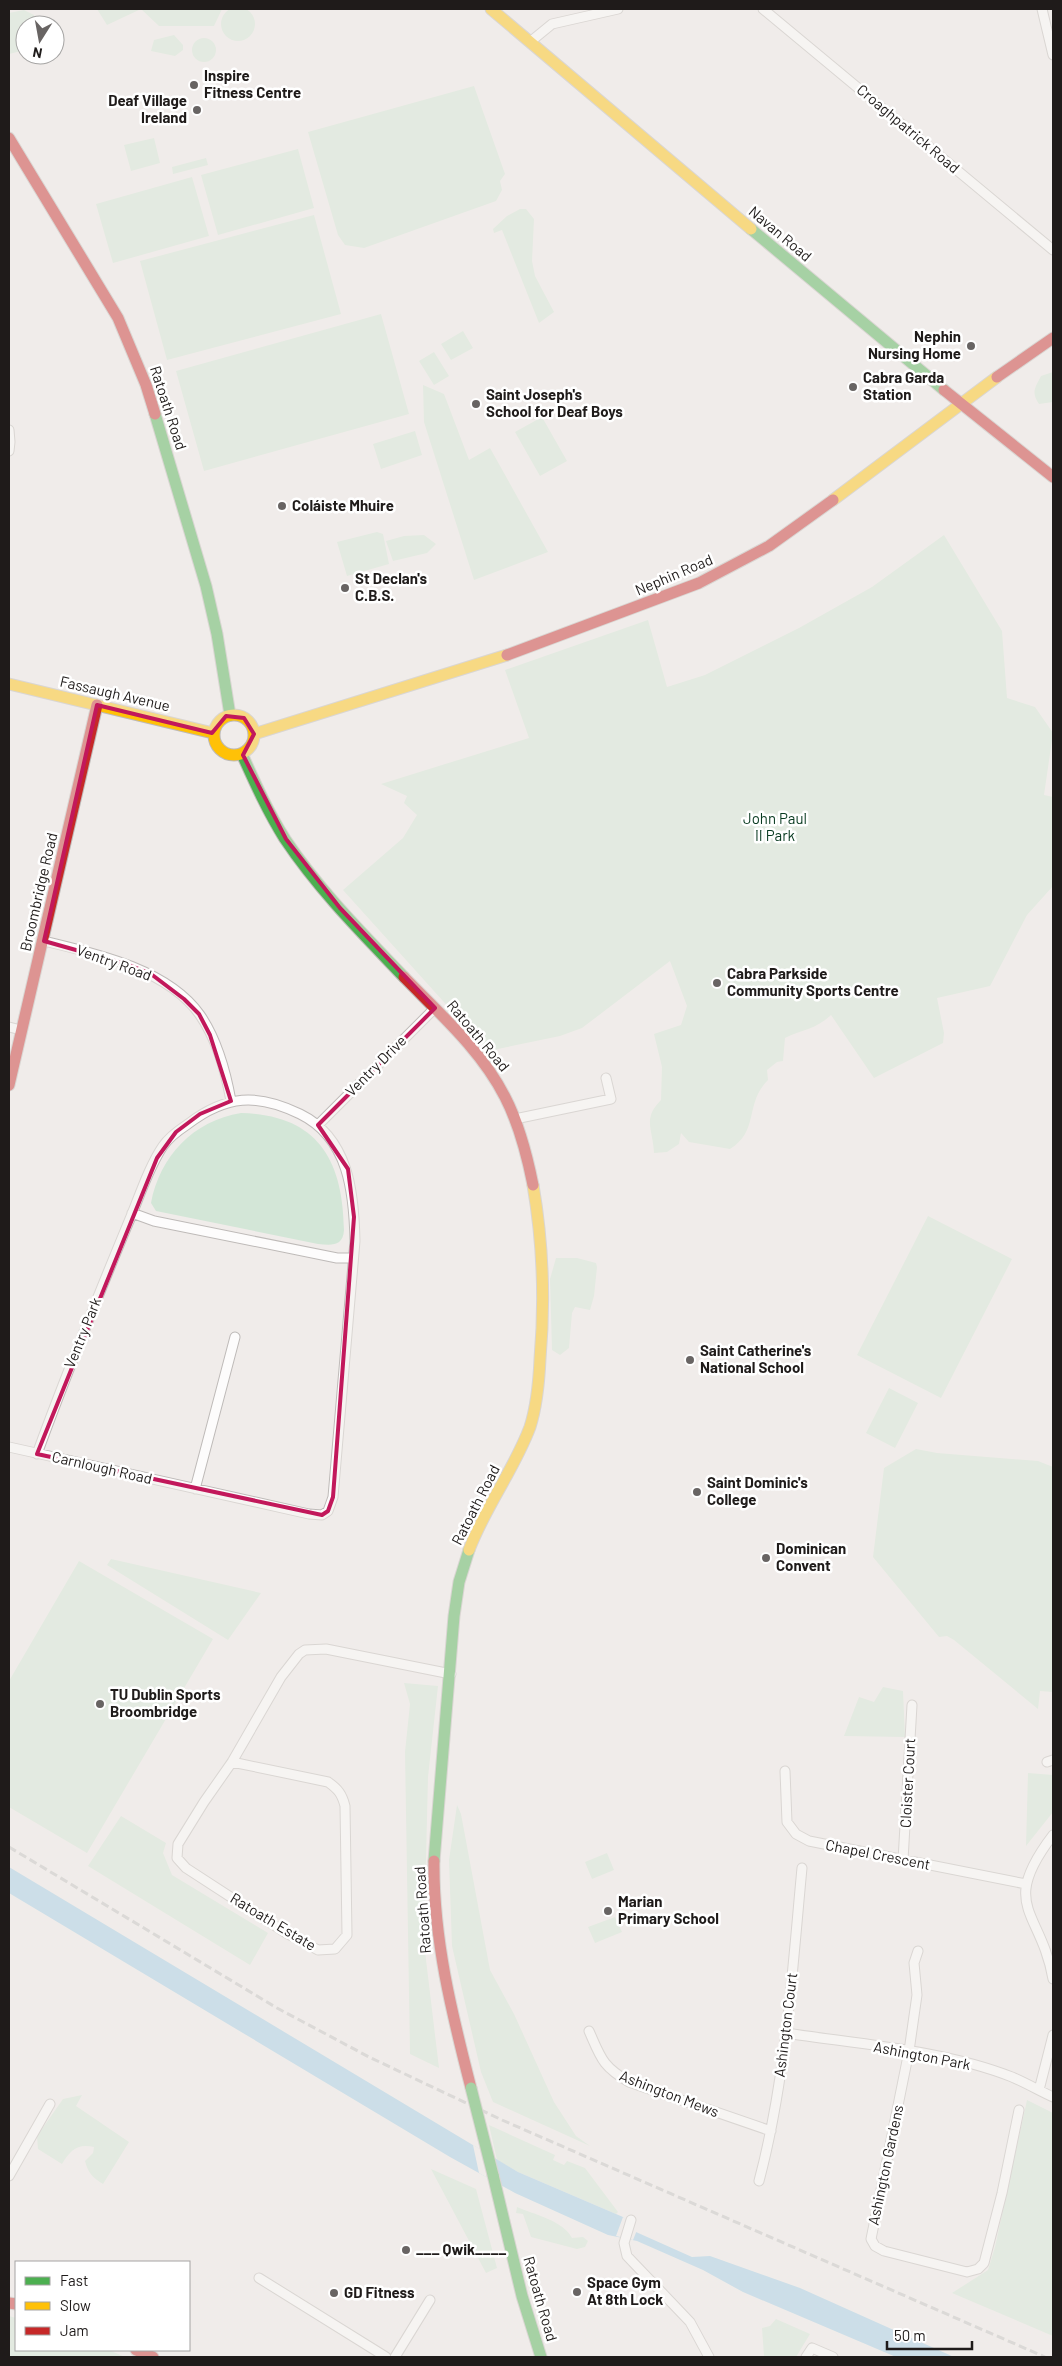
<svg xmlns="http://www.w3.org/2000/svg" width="1062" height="2366" viewBox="0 0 1062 2366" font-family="Barlow,sans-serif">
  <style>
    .green { fill: #d3e6d7 }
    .water { fill: #a0cce6 }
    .pier { fill: #f0ecea }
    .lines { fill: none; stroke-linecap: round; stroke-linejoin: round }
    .street-casing { stroke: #bebab8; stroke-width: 11 }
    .fast-casing { stroke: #bebab8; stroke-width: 13 }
    .slow-casing { stroke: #bebab8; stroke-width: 13 }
    .jam-casing { stroke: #bebab8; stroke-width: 13 }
    .street { stroke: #fdfcfc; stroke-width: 9 }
    .fast { stroke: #4caf50; stroke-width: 11 }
    .slow { stroke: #ffc107; stroke-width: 11 }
    .jam { stroke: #c62828; stroke-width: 11 }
    .rail { stroke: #c1c0c0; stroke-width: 3; stroke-dasharray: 8 4; stroke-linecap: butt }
    .fast-bridge-casing { stroke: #bebab8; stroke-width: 13; stroke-linecap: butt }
    .fast-bridge { stroke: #4caf50; stroke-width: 11 }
    .marked { fill: none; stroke: #c2185b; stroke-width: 4; stroke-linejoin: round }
    .poi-dot { fill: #686463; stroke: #fff; stroke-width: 2 }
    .labels { text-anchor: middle; stroke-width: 5; stroke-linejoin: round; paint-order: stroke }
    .poi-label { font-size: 15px; font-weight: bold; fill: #1f1b1a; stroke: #fff; text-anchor: start }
    .street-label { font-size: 15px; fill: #1f1b1a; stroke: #fff }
    .park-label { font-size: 15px; fill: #083a20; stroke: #fff }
  </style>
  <rect width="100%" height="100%" fill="#f0ecea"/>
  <path class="green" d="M221 24a17 17 0 1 1 34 0a17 17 0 1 1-34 0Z
    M 97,9 L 222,9 L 214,26 L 159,26 L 141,9 L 107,25 Z
    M 24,10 L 34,15 L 36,25 L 25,25 L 25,50 L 9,54 L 9,13 Z
    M 174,35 L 183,45 L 183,50 L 175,56 L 151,51 L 154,40 Z
    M192 50a12 12 0 1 1 24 0a12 12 0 1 1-24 0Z
    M 474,86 L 505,174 L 500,181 L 502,190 L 496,201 L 364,248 L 345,245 L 338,235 L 308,132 Z
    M 154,138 L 160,163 L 131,171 L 124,145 Z
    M 298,149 L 314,208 L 218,235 L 201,175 Z
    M 206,158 L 208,165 L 173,174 L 172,167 Z
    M 192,177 L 209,236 L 113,263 L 96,204 Z
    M 520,209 L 526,209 L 534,219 L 532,261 L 535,276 L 554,312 L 539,323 L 502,230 L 494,233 L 493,229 L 507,216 Z
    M 314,215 L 341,314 L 167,360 L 140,261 Z
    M 381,314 L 409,414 L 204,471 L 176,371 Z
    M 463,331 L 473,348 L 451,360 L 441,344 Z
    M 434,352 L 449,376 L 434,385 L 419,361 Z
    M 1053,372 L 1053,402 L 1039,404 C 1031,392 1035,388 1041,376 Z
    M 423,385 L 444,394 L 469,460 L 490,448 L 548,552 L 474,580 L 424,422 Z
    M 542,417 L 567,461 L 540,476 L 515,432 Z
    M 415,431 L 422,455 L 381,469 L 373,444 Z
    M 377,532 L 383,534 L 389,564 L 347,576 L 337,542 Z
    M 424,535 L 436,544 L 427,553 L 393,561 L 386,541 L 404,536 Z
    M 944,535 L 1002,631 L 1007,698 L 1035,707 L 1053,733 L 1044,795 L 1053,797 L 1053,886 L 1027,915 L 990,986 L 937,998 L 944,1033 L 943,1043 L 874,1078 L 831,1015 C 817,1029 801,1030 785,1038 L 783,1061 L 777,1062 L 767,1070 L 768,1080 C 744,1104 760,1130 730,1149 L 689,1142 L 681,1133 L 679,1144 L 667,1152 L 654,1153 C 653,1129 642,1119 661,1100 L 662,1067 L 654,1034 L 681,1025 L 687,1006 L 670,961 L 582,1028 L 560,1036 L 488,1051 L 343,890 L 403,838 L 417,815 L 404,803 L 407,796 L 381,784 L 529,738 L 505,670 L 648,620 L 667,687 L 705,675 L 799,628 L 872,587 Z
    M 241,1113 C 317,1115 343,1159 344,1230 C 343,1247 331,1245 318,1244 L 156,1211 L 151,1203 C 160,1156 193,1121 241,1113 Z
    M 928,1216 L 1012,1259 L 941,1398 L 857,1355 Z
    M 556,1258 L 577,1258 L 596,1263 L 597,1267 L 594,1296 L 590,1310 L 575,1307 L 572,1313 L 569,1348 L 560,1355 L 552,1350 L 550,1279 Z
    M 889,1388 L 918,1403 L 895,1448 L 866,1433 Z
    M 916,1449 L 937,1453 L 1038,1461 L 1053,1467 L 1053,1692 L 1040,1691 L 1038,1709 L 954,1640 L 947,1636 L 939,1637 L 873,1557 L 884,1468 Z
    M 111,1559 L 261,1593 L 228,1640 L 107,1565 Z
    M 79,1561 L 213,1639 L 87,1853 L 9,1807 L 9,1681 Z
    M 404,1683 L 438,1686 L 428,1777 L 424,1943 L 439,2068 L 410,2054 L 405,1752 L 410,1704 Z
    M 883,1687 L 903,1691 L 905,1737 L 844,1736 L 859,1697 L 874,1702 Z
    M 1028,1773 L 1053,1775 L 1053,1812 L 1026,1846 Z
    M 457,1805 L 461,1814 L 490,1970 L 514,2014 L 554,2102 L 576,2136 L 590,2146 L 493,2102 L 481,2072 L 452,1946 L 449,1860 Z
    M 121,1816 L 166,1843 L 163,1853 L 172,1875 L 268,1933 L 250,1965 L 88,1866 Z
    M 607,1853 L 614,1870 L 592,1879 L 585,1862 Z
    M 615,1917 L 622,1932 L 595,1943 L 588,1927 Z
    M 82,2095 L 76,2106 L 129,2142 L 103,2184 C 93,2178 88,2173 85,2161 L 93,2153 L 94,2147 C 78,2143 70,2150 62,2164 L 38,2149 L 37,2136 L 63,2099 Z
    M 1027,2100 L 1053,2113 L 1053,2336 L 952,2293 L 988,2270 L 995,2247 Z
    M 489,2125 L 555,2155 L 553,2160 L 564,2165 L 567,2161 L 585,2168 L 618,2212 L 616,2214 L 518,2172 L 497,2160 Z
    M 431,2169 L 476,2189 L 497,2268 L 486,2273 Z
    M 517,2207 C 533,2214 564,2221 572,2238 L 583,2237 L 588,2241 L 585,2247 L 577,2249 L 531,2237 L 523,2214 L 516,2213 Z
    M 9,2316 L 16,2318 L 16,2350 L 109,2350 L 125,2357 L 9,2357 Z
    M 776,2319 L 810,2334 L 796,2357 L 764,2356 L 762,2328 L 770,2326 Z"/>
  <path class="water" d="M 9,1867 L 518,2172 L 623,2217 L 636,2232 L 692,2257 L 710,2256 L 800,2288 L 954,2357 L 896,2357 L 743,2292 L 703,2270 L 637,2241 L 608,2235 L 515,2193 L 450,2157 L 9,1893 Z"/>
  <path class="pier" d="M 473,2145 L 485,2152 L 493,2181 L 479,2173 Z
    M 623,2217 L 637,2230 L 633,2240 L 616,2236 Z"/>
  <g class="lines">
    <defs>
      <path id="street" d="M 763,9 L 1053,250
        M 1042,9 L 1053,55
        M 530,42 L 552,24 L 618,9
        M 9,430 L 10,442 L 9,451
        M 44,941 C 94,953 168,969 200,1015 C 216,1038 226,1073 231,1101
        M 9,1027 L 21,1030
        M 515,1119 L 611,1099 L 606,1078
        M 318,1125 L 435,1008
        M 132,1213 L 154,1221 L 337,1258 L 353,1258
        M 9,1447 L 309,1514 L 322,1515 L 328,1511 L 333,1497 L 355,1241 C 354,1193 349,1138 300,1114 C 257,1093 226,1095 188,1124 C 179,1130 169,1137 163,1146 C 148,1168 138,1201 127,1226 C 96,1301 65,1377 37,1454
        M 195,1489 L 235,1337
        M 232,1762 L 328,1782 C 338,1789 342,1794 345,1806 L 347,1935 L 335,1949 L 318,1950 L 286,1933 L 186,1868 L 177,1858 L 178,1844 L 204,1802 L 232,1762 L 281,1677 L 299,1654 L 305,1650 L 326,1649 L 451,1674
        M 1047,1762 L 1053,1760
        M 785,1771 L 787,1822 L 796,1834 L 809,1841 L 1026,1884
        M 1053,1835 C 998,1907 1041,1910 1053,1979
        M 903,1860 L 912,1705
        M 918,1951 L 914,1963 L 917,1995 L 909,2051 L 871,2239 L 875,2246 L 884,2251 L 967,2272 L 978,2269 L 984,2263 L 1002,2193 L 1019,2110
        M 589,2031 C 601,2058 602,2066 629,2082 L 771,2131
        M 786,2033 C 858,2044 944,2050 1012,2077 C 1026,2083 1040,2091 1053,2097
        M 1039,2090 L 1053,2035
        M 9,2176 L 50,2104
        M 759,2181 C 786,2079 792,1973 802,1868
        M 631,2220 L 624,2243 L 627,2256 L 690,2322 L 709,2357
        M 259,2278 L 386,2357
        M 395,2357 L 430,2300
        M 806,2357 L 812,2348 L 833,2357"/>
      <path id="fast" d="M 751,229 L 944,390
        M 155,414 L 206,586 L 217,634 L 230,715
        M 242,754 C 255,783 268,812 285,839 C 319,890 362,933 404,977
        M 434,1861 L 454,1616 L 459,1582 L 469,1550
        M 493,2175 L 522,2296 L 541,2357"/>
      <path id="slow" d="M 491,9 L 751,229
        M 833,500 L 997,377
        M 9,684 L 213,733
        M214 735a20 20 0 1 1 40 0a20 20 0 1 1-40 0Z
        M 254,734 L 507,655
        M 469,1550 C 485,1507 514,1470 530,1427 C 537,1405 539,1382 540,1359 C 545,1301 543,1243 533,1185"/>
      <path id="jam" d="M 9,138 L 118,318 L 146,385 L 155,414
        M 997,377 L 1053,338
        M 944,390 L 1053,477
        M 507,655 L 699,583 L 769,546 L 833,500
        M 404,977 C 440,1014 481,1050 505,1097 C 519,1124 527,1155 533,1185
        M 9,1085 L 97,705
        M 434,1861 C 433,1938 452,2014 471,2088
        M 9,2303 L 16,2304
        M 136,2350 L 153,2357"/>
    </defs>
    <use href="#street" class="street-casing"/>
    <use href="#fast" class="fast-casing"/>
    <use href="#slow" class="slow-casing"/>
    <use href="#jam" class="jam-casing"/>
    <use href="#street" class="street"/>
    <use href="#fast" class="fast"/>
    <use href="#slow" class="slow"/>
    <use href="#jam" class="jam"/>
    <path class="rail" d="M 9,1847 L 277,2008 L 369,2057 L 502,2120 L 1045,2357"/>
    <defs>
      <path id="fast-bridge" d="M 471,2088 L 493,2175"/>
    </defs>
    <use href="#fast-bridge" class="fast-bridge-casing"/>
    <use href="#fast-bridge" class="fast-bridge"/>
  </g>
  <path d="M0 0H1062V2366H0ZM 97,705 L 212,733 L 226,716 L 244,718 L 254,734 L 243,755 L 286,839 L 340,908 L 435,1008 L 318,1125 L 348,1169 L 354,1217 L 333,1497 L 328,1511 L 322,1515 L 37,1454 L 157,1158 L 176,1132 L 200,1114 L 231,1101 L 210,1035 L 199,1014 L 184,999 L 151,974 L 129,965 L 44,941 Z" fill="#f0ecea" fill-opacity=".55" fill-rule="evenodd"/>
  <path class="marked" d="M 97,705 L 212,733 L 226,716 L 244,718 L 254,734 L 243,755 L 286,839 L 340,908 L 435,1008 L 318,1125 L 348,1169 L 354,1217 L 333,1497 L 328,1511 L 322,1515 L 37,1454 L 157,1158 L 176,1132 L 200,1114 L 231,1101 L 210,1035 L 199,1014 L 184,999 L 151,974 L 129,965 L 44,941 Z"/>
  <g class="poi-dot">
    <circle cx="194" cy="85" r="5"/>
    <circle cx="197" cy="110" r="5"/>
    <circle cx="971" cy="346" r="5"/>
    <circle cx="853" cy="387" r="5"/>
    <circle cx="476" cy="404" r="5"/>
    <circle cx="282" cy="506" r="5"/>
    <circle cx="345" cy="588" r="5"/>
    <circle cx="717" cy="983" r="5"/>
    <circle cx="690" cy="1360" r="5"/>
    <circle cx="697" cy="1492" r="5"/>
    <circle cx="766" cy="1558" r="5"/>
    <circle cx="100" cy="1704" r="5"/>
    <circle cx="608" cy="1911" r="5"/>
    <circle cx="406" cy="2250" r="5"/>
    <circle cx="577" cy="2292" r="5"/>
    <circle cx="334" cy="2293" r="5"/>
  </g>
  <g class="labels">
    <g class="poi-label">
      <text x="204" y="81">Inspire<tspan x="204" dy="17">Fitness Centre</tspan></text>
      <text x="187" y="106" text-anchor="end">Deaf Village<tspan x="187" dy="17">Ireland</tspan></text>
      <text x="961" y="342" text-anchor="end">Nephin<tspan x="961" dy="17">Nursing Home</tspan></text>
      <text x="863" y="383">Cabra Garda<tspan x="863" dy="17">Station</tspan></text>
      <text x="486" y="400">Saint Joseph's<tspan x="486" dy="17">School for Deaf Boys</tspan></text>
      <text x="292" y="511">Coláiste Mhuire</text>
      <text x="355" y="584">St Declan's<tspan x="355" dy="17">C.B.S.</tspan></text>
      <text x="727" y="979">Cabra Parkside<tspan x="727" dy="17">Community Sports Centre</tspan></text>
      <text x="700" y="1356">Saint Catherine's<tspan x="700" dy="17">National School</tspan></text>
      <text x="707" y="1488">Saint Dominic's<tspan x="707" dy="17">College</tspan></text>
      <text x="776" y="1554">Dominican<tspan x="776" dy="17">Convent</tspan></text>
      <text x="110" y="1700">TU Dublin Sports<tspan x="110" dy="17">Broombridge</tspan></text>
      <text x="618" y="1907">Marian<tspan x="618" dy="17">Primary School</tspan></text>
      <text x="416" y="2255">___ Qwik____</text>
      <text x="587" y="2288">Space Gym<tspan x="587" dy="17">At 8th Lock</tspan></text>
      <text x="344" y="2298">GD Fitness</text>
    </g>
    <g class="street-label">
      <text transform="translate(908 129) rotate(40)" y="5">Croaghpatrick Road</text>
      <text transform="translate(780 234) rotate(40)" y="5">Navan Road</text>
      <text transform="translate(168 408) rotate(72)" y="5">Ratoath Road</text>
      <text transform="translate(674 575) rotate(-23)" y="5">Nephin Road</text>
      <text transform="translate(115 694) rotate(13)" y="5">Fassaugh Avenue</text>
      <text transform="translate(39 892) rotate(-77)" y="5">Broombridge Road</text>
      <text transform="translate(114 963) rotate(20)" y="5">Ventry Road</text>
      <text transform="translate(478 1036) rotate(50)" y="5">Ratoath Road</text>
      <text transform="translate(376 1066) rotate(-45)" y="5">Ventry Drive</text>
      <text transform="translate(83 1333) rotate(-68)" y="5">Ventry Park</text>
      <text transform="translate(102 1468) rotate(13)" y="5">Carnlough Road</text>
      <text transform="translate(476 1505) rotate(-63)" y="5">Ratoath Road</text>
      <text transform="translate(908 1783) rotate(-87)" y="5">Cloister Court</text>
      <text transform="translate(878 1855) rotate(11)" y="5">Chapel Crescent</text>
      <text transform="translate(423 1910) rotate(-94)" y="5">Ratoath Road</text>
      <text transform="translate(273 1922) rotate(31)" y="5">Ratoath Estate</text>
      <text transform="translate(786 2025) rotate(-83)" y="5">Ashington Court</text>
      <text transform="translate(922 2056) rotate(11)" y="5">Ashington Park</text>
      <text transform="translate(669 2094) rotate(21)" y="5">Ashington Mews</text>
      <text transform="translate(886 2165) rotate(-78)" y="5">Ashington Gardens</text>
      <text transform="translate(540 2299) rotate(74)" y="5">Ratoath Road</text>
    </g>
    <g class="park-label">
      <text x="775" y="824">John Paul<tspan x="775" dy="17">II Park</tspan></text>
    </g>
  </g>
  <rect width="1062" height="2366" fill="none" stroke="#1f1b1a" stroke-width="20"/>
  <rect x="15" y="2261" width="175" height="90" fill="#ffffff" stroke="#a5a4a3"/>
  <rect x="25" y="2277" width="25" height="8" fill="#4caf50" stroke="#a5a4a3"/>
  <text x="60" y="2286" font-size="15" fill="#1f1b1a">Fast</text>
  <rect x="25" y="2302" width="25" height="8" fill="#ffc107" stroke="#a5a4a3"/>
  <text x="60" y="2311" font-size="15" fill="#1f1b1a">Slow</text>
  <rect x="25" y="2327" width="25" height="8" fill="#c62828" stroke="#a5a4a3"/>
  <text x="60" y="2336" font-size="15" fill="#1f1b1a">Jam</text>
  <g transform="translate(40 40) rotate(191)"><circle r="24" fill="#ffffff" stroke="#a5a4a3"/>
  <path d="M0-4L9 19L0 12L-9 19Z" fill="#686463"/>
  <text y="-8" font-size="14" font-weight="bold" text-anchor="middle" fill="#1f1b1a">N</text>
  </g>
  <path d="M887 2341v8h85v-8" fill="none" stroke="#1f1b1a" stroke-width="2.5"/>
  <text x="894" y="2341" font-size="15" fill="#1f1b1a" stroke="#ffffff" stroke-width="4" paint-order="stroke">50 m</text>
</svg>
